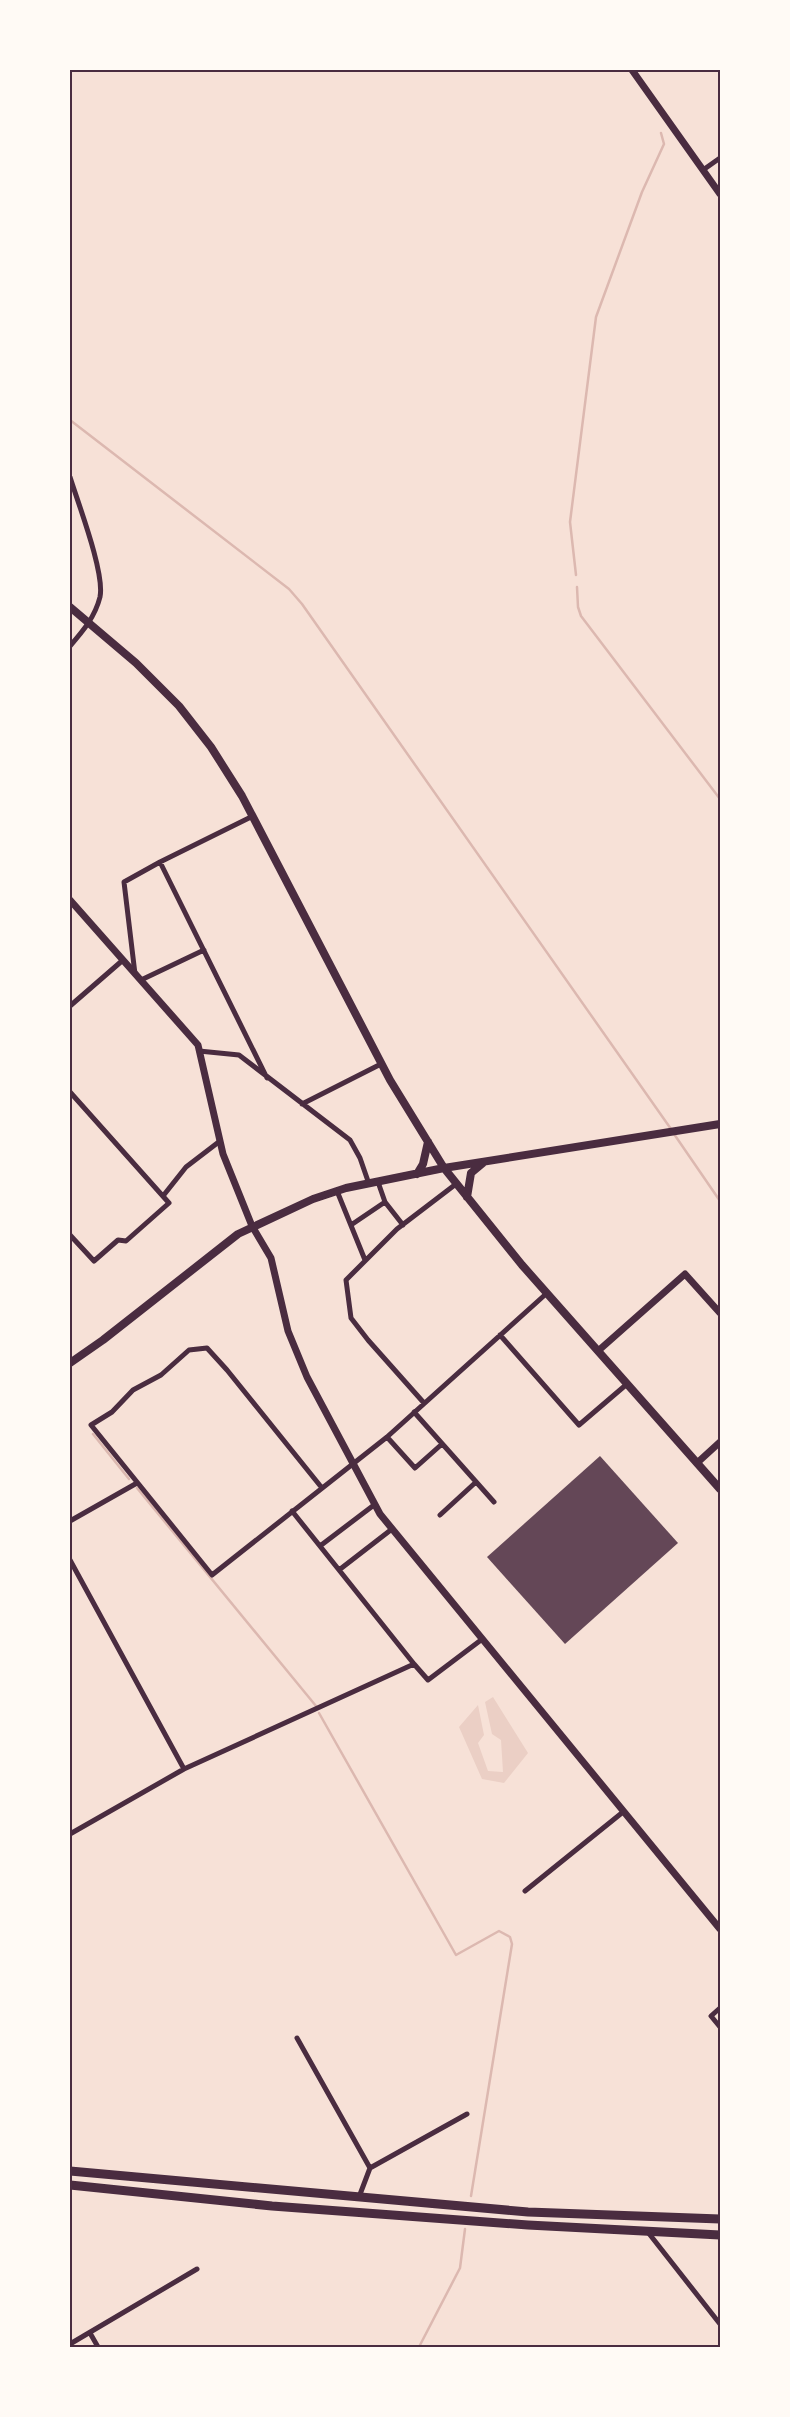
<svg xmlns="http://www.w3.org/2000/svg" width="790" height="2417" viewBox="0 0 790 2417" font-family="'Space Grotesk',sans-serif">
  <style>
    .green { fill: #ebcfc5 }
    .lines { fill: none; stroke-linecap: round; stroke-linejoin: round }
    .stream { stroke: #dcb8b0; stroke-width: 2.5 }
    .building { fill: #644757 }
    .minor { stroke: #4a2c40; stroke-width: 5 }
    .tertiary { stroke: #4a2c40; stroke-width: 7 }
    .secondary { stroke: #4a2c40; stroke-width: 8 }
    .trunk { stroke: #4a2c40; stroke-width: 9 }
    .neatline { fill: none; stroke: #4a2c40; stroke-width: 2 }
  </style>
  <rect width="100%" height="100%" fill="#f7e1d7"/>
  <path class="green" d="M 493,1697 L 528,1753 L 504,1783 L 482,1779 L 459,1727 L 478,1705 L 484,1735 L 478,1743 L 488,1771 L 503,1772 L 501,1740 L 492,1734 L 485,1702 Z"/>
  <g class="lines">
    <path class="stream" d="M 70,420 L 289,589 L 302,604 L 671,1129
      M 576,575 L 570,522 L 596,317 L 642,192 L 664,144 L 661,133
      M 577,587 L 578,607 L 581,616 L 720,799
      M 674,1134 L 720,1201
      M 93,1434 L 129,1479
      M 137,1488 L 316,1706
      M 319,1713 L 456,1955 L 499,1931 L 510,1937 L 512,1944 L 471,2196
      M 419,2347 L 460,2268 L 465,2229"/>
  </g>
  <path class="building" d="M 600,1456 L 678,1543 L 565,1644 L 487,1557 Z"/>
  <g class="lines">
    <path class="minor" d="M 703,170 L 720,158
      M 70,477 C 78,503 105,573 100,597 C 95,617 83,631 70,646
      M 160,862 L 253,816
      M 135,974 L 124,882 L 160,862 L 267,1078
      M 141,980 L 204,950
      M 70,1006 L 123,960
      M 199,1051 L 239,1055 L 350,1140 L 360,1158 L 369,1184
      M 70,1092 L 169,1203 L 126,1241 L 118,1240 L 94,1261 L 70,1235
      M 302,1104 L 381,1064
      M 378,1182 L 385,1202 L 403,1225
      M 337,1191 L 365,1260
      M 163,1196 L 186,1167 L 220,1141
      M 351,1225 L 385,1202
      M 500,1335 L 579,1425 L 627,1384
      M 424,1403 L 368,1340 L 351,1318 L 346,1280 L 397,1229 L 456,1184
      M 414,1412 L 494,1502
      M 387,1437 L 415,1468 L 442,1444
      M 322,1488 L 227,1370 L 207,1348 L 189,1350 L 161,1375 L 133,1390 L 112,1412 L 91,1425 L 212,1575 L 387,1437 L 547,1293
      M 292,1511 L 414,1664
      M 440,1515 L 476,1482
      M 70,1521 L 137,1483
      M 320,1546 L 374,1505
      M 70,1560 L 184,1769
      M 339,1570 L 392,1529
      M 70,1834 L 184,1769 L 414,1664 L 428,1680 L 481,1640
      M 525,1891 L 623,1812
      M 720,2008 L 711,2016 L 720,2027
      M 297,2038 L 370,2168
      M 359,2197 L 370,2168 L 467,2114
      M 647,2231 L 720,2324
      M 90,2333 L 98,2347
      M 70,2344 L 197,2269"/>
    <path class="tertiary" d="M 632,70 L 720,194
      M 70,900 L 198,1045 L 223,1154 L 252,1226 L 271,1258 L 288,1331 L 307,1377 L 380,1514 L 720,1929
      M 598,1351 L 685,1274 L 720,1313
      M 697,1463 L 720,1442"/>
    <path class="secondary" d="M 70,607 L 136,663 L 179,706 L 211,747 L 242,796 L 390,1080 L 444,1168 L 522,1265 L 720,1489
      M 417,1174 L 423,1164 L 428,1142
      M 467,1197 L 471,1173 L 483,1163
      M 70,1363 L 103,1340 L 238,1234 L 313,1199 L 346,1188 L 444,1168 L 720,1124"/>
    <path class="trunk" d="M 70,2171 L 528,2212 L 720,2219
      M 70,2185 L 272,2206 L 528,2225 L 720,2235"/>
  </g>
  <rect width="790" height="2417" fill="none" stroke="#fffaf5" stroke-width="142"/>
  <rect x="71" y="71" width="648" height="2275" class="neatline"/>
</svg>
